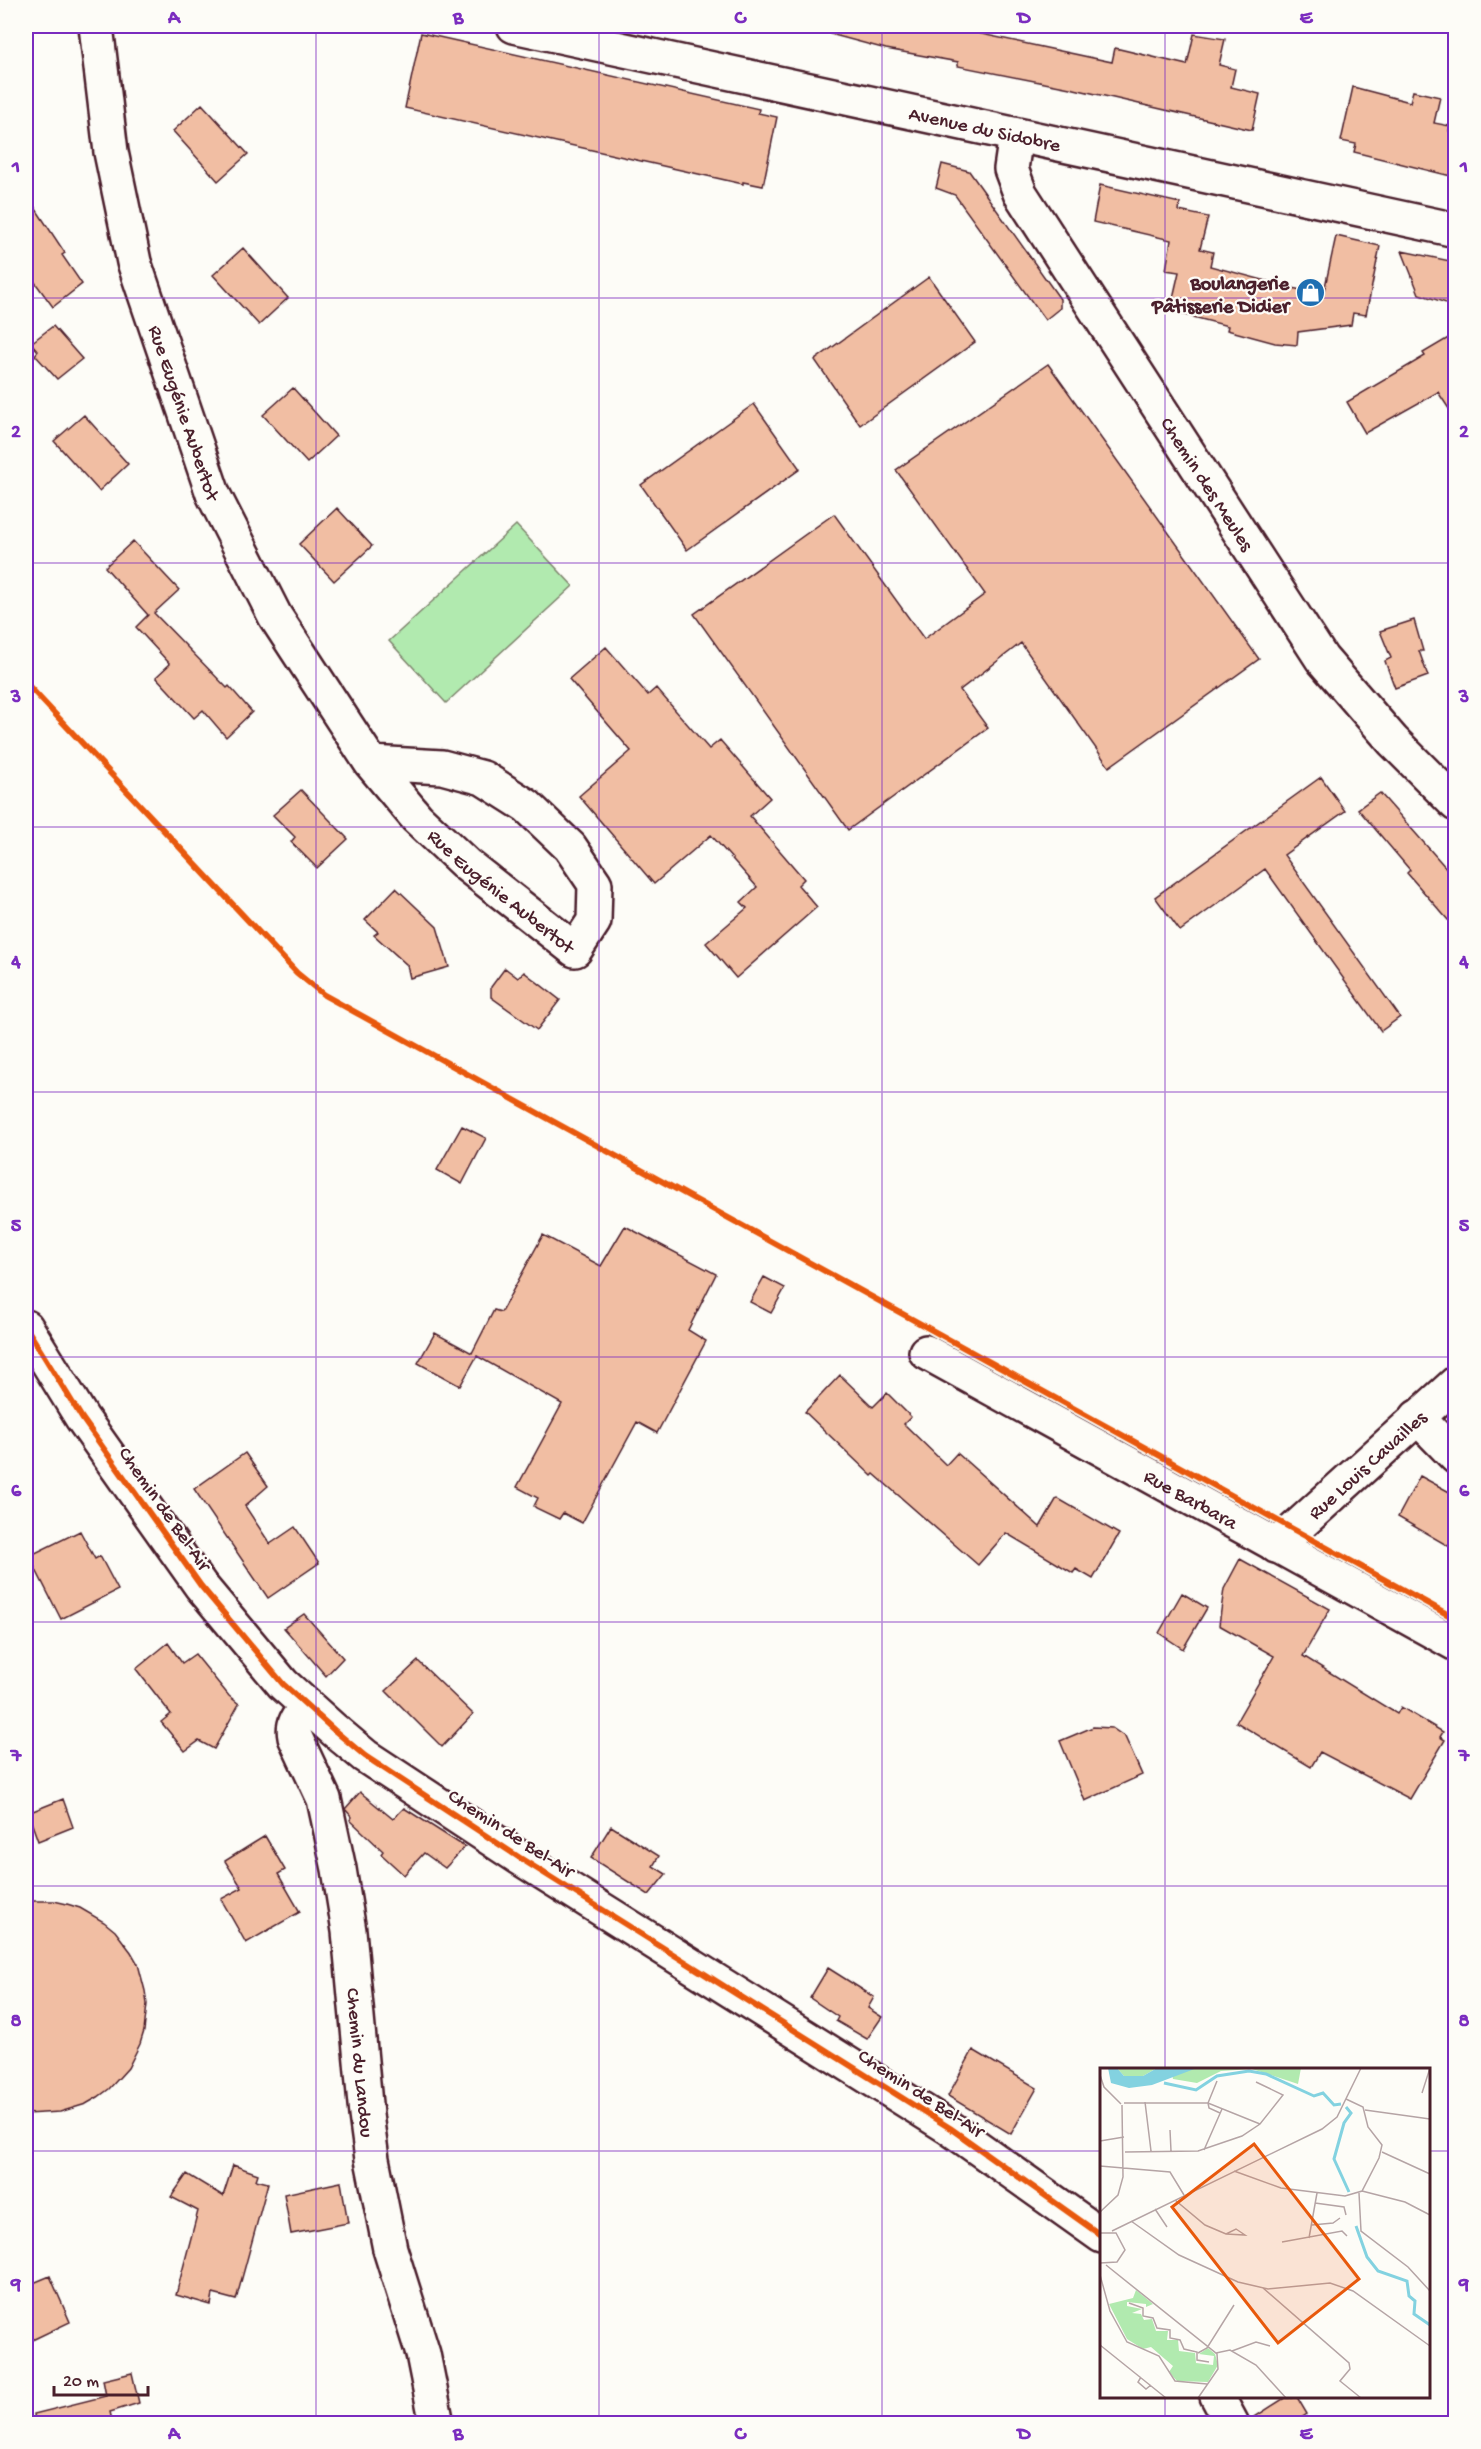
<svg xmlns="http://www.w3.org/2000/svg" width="1481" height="2449" viewBox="0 0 1481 2449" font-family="'Gochi Hand',sans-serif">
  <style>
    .green { fill: #b1eaaf; stroke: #7e846d; stroke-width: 1.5 }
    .building { fill: #f1bea3; stroke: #4a1f2b; stroke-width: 1.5 }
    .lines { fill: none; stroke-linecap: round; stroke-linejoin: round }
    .minor-casing { stroke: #4a1f2b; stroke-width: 38 }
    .secondary-casing { stroke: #4a1f2b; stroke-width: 38 }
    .minor { stroke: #fdfcf7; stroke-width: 33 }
    .secondary { stroke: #fdfcf7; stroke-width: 33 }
    .cycleway-casing { stroke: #fdfcf7; stroke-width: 10 }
    .cycleway { stroke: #e8590c; stroke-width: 6 }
    .grid { fill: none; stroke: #7b2cbf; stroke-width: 1.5; stroke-opacity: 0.55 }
    .labels { text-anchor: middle; stroke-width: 4.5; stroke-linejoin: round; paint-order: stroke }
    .street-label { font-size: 20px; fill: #4a1f2b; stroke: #fdfcf7 }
    .poi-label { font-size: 20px; font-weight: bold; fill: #4a1f2b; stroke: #fdfcf7; text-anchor: end }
    .inset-river { fill: none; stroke: #83d2e0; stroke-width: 3 }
    .inset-road { fill: none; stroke: #b5a4a5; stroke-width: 1.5 }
    .view { fill: #e8590c; fill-opacity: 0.15; stroke: #e8590c; stroke-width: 3 }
    .inset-edge { fill: none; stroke: #4a1f2b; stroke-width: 3 }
    .neatline { fill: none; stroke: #7b2cbf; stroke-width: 2 }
    .grid-label { font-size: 20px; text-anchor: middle; font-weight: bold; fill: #7b2cbf }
  </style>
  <rect width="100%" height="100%" fill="#fdfcf7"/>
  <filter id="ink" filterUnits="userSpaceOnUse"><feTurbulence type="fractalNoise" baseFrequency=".0167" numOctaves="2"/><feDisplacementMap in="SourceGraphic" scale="12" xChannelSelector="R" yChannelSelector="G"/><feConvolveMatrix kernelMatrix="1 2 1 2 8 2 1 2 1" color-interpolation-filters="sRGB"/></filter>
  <g filter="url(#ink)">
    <path class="green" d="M 516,525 L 573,586 L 446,703 L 389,641 Z"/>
    <path class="building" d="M 831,26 L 944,26 L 1112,62 L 1115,48 L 1187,65 L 1194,34 L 1225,39 L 1219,65 L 1235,69 L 1231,87 L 1260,94 L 1252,130 L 1070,88 L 958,66 L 958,62 L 886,49 L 830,34 Z
      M 421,33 L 759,109 L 758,113 L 777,117 L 763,186 L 743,182 L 743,184 L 405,108 Z
      M 1353,87 L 1410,102 L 1413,91 L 1440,97 L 1434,123 L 1450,126 L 1449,131 L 1455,132 L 1455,177 L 1354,152 L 1356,144 L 1341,141 Z
      M 202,104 L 248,154 L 218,181 L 173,131 Z
      M 942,164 L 969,171 L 1060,299 L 1060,308 L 1045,320 L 955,195 L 936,188 Z
      M 1100,185 L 1180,203 L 1179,211 L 1208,217 L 1200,249 L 1213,252 L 1210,266 L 1323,296 L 1336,236 L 1380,246 L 1366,315 L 1353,313 L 1351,325 L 1298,332 L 1297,345 L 1275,343 L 1227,330 L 1228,326 L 1170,311 L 1179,272 L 1166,270 L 1171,240 L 1093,222 Z
      M 26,194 L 65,253 L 62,255 L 82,284 L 53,307 L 26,270 Z
      M 243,248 L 288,298 L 259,325 L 213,275 Z
      M 1402,251 L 1455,262 L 1455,306 L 1419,294 Z
      M 929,277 L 975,342 L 860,425 L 815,360 Z
      M 53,326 L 82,359 L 57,379 L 35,355 L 38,351 L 31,343 Z
      M 1455,334 L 1455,418 L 1438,392 L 1365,433 L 1347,402 L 1425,356 L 1423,353 Z
      M 1048,364 L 1259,659 L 1109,767 L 1021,643 L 960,690 L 988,728 L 848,830 L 694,614 L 834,514 L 924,639 L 985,594 L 896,470 Z
      M 293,388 L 336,436 L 307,463 L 263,415 Z
      M 754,404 L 800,469 L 687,550 L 641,485 Z
      M 84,415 L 128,464 L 99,491 L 54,441 Z
      M 337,508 L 372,546 L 334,581 L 299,544 Z
      M 133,541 L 179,590 L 154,613 L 227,688 L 229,686 L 252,712 L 226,737 L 203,710 L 194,718 L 156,677 L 170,664 L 136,627 L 148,615 L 105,567 Z
      M 1414,620 L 1423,651 L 1419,651 L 1428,676 L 1395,688 L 1385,661 L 1391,658 L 1380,631 Z
      M 606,647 L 648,695 L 656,688 L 709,749 L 720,740 L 770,798 L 750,816 L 804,879 L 798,885 L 817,907 L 736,978 L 706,943 L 747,908 L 741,902 L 757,887 L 711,835 L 654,884 L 579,796 L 631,751 L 569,679 Z
      M 1321,777 L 1345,811 L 1284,855 L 1400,1017 L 1381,1031 L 1265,869 L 1180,931 L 1155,897 Z
      M 301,790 L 348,839 L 317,868 L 291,842 L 295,837 L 273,815 Z
      M 1380,793 L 1455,878 L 1455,928 L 1407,873 L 1410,870 L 1358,809 Z
      M 396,888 L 437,927 L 449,967 L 410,978 L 407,965 L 374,935 L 378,932 L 365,920 Z
      M 505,968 L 518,978 L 524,972 L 560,1000 L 537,1030 L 491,997 L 491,987 Z
      M 462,1126 L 486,1138 L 462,1184 L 437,1170 Z
      M 625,1226 L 716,1274 L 688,1330 L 706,1341 L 657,1433 L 637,1422 L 582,1523 L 563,1513 L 559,1519 L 536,1508 L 534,1506 L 538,1498 L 517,1487 L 562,1404 L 477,1356 L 460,1386 L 418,1363 L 435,1333 L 472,1353 L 494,1310 L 501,1312 L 543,1235 L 601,1266 Z
      M 764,1277 L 785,1288 L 771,1313 L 750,1302 Z
      M 840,1375 L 873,1407 L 887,1393 L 911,1417 L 904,1424 L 946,1465 L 957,1453 L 1040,1527 L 1057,1498 L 1119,1534 L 1093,1579 L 1076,1569 L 1073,1573 L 1006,1533 L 978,1565 L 874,1474 L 872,1476 L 805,1412 Z
      M 245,1453 L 268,1486 L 245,1506 L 270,1544 L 295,1527 L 319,1563 L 268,1598 L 194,1489 Z
      M 1420,1476 L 1455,1495 L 1455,1550 L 1398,1517 Z
      M 80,1531 L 95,1559 L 100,1556 L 118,1590 L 61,1619 L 29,1556 Z
      M 1240,1559 L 1330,1609 L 1303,1656 L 1397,1714 L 1401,1707 L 1443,1732 L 1440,1737 L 1445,1740 L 1410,1799 L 1320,1752 L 1311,1767 L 1236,1722 L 1274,1656 L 1219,1625 L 1224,1589 Z
      M 1182,1593 L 1207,1608 L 1183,1649 L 1159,1633 Z
      M 304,1614 L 343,1658 L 326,1676 L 284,1628 Z
      M 168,1643 L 182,1663 L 195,1654 L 229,1696 L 239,1704 L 214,1749 L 199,1741 L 185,1751 L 161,1722 L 171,1714 L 136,1669 Z
      M 418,1661 L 473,1714 L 442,1747 L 386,1691 Z
      M 1093,1727 L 1112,1728 L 1125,1737 L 1142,1775 L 1085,1801 L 1060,1741 Z
      M 360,1792 L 393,1819 L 404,1808 L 465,1847 L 445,1868 L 424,1853 L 404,1875 L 381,1854 L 383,1851 L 350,1820 L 352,1817 L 345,1809 Z
      M 63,1799 L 73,1827 L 38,1841 L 28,1813 Z
      M 611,1826 L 659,1856 L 653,1866 L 666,1874 L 649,1895 L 591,1858 Z
      M 265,1836 L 285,1870 L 278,1874 L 300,1912 L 246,1943 L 221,1899 L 242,1888 L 225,1861 Z
      M 26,1901 L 54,1901 L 67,1904 L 80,1908 L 104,1922 L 115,1931 L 131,1952 L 138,1964 L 145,1991 L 147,2004 L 144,2031 L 140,2044 L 128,2068 L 109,2089 L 98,2097 L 86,2104 L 60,2112 L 26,2114 Z
      M 828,1968 L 874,1997 L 868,2008 L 882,2017 L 867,2039 L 836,2021 L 838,2017 L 810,1998 Z
      M 973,2050 L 1037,2088 L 1011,2134 L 948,2096 Z
      M 233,2165 L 258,2174 L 256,2180 L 268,2183 L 236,2300 L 213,2294 L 211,2305 L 176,2295 L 198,2211 L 171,2197 L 187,2174 L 223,2196 Z
      M 341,2182 L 348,2223 L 291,2234 L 284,2194 Z
      M 50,2276 L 70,2322 L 26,2343 L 26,2286 Z
      M 132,2373 L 139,2403 L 110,2412 L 113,2424 L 35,2424 L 34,2414 L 106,2396 L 103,2380 Z
      M 1286,2397 L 1297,2397 L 1307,2414 L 1292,2424 L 1251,2424 L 1250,2420 Z"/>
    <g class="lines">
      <defs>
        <g id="minor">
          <path id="s1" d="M 96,26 L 111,152 L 134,262 L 213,494 L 275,616 L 371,763 L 417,818 L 467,865 L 575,950 L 594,921 L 595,884 L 570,847 L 527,806 L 483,778 L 442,767 L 371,763"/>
          <path id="s2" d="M 1016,135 L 1011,169 L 1020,193 L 1322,659 L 1393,741 L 1456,804"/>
          <path d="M 26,1327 L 82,1418 L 201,1586 L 283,1684 L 334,1730 L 365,1756 L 520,1858 L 950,2128 L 1102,2236"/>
          <path id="s3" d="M 926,1352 L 1456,1644"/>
          <path d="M 1417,1417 L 1456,1457"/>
          <path id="s4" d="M 1276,1546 L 1456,1383"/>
          <path id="s5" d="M 307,1707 C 298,1717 292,1723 295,1737 L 324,1799 L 339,1869 L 349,1931 L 366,2115 L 372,2159 L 390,2249 L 423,2354 L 437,2424"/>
          <path d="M 1217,2396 L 1232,2424"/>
        </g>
        <g id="secondary">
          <path id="s6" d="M 514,26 L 1456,230"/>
        </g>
      </defs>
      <use href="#minor" class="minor-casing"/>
      <use href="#secondary" class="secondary-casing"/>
      <use href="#minor" class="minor"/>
      <use href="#secondary" class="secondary"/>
      <defs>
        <path id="cycleway" d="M 26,683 L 297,973 L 324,995 L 1456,1619
          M 26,1327 L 82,1418 L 201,1586 L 283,1684 L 334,1730 L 365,1756 L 520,1858 L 950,2128 L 1102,2236"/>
      </defs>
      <use href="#cycleway" class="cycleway-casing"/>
      <use href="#cycleway" class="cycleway"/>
    </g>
  </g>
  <path class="grid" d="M 316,26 L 316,2424M 599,26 L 599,2424M 882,26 L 882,2424M 1165,26 L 1165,2070M 26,298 L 1456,298M 26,563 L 1456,563M 26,827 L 1456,827M 26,1092 L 1456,1092M 26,1357 L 1456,1357M 26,1622 L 1456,1622M 26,1886 L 1456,1886M 26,2151 L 1102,2151M 1428,2151 L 1456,2151M 1165,2396 L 1165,2424"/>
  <defs>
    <symbol id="shop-disc" viewBox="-11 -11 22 22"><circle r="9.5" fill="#1f6fb2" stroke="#fdfcf7"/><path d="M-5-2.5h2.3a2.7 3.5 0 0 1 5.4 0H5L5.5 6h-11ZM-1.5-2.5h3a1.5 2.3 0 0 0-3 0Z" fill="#fff"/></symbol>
  </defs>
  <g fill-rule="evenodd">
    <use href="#shop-disc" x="1294" y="276" width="33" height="33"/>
  </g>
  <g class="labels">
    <g class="street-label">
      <text dy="7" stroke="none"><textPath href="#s6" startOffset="482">Avenue du Sidobre</textPath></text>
      <text dy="7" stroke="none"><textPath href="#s1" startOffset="398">Rue Eugénie Aubertot</textPath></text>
      <text dy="7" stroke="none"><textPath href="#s2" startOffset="406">Chemin des Meules</textPath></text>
      <text dy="7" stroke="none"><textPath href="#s1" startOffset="980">Rue Eugénie Aubertot</textPath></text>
      <text dy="7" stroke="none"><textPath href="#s4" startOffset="122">Rue Louis Cavailles</textPath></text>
      <text dy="7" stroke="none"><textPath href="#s3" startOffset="303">Rue Barbara</textPath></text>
      <text transform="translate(166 1508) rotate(55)" y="7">Chemin de Bel-Air</text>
      <text transform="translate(512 1832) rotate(33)" y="7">Chemin de Bel-Air</text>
      <text dy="7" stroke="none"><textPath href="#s5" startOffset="369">Chemin du Landou</textPath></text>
      <text transform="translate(922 2092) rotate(33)" y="7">Chemin de Bel-Air</text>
    </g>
    <g class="poi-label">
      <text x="1289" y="289">Boulangerie<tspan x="1289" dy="23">Pâtisserie Didier</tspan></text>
    </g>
  </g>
  <g transform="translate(1100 2068)">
    <rect width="330" height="330" fill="#fdfcf7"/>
    <path d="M 17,0 L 57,0 L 43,8 L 24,8 ZM 71,0 L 201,0 L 198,16 L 152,1 L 121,3 L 97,15 L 73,11 ZM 36,222 L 53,236 L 46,239 L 46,236 L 27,234 L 27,238 L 42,241 L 32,245 L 41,246 L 44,252 L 52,251 L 56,263 L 68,263 L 67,272 L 78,272 L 79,283 L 95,285 L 96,295 L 113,297 L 114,288 L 99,286 L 108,280 L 115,286 L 118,297 L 108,314 L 77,313 L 69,304 L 73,298 L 51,279 L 43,281 L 27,271 L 9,236 L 33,230 Z" fill="#b1eaaf"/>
    <path d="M 8,0 L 17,0 L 24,8 L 43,8 L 57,0 L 97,0 L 52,17 L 29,20 L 11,15 Z" fill="#83d2e0"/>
    <path class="inset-river" d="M 64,15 L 96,22 L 117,8 L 149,3 L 166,6 L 214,28 L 223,25 L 234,37 L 241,36M 246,39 L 251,45 L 244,55 L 234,91 L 249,124M 256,158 L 267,189 L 278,203 L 307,213 L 309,228 L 315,233 L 314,246 L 330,257"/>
    <path class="inset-road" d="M 0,7 L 4,19 L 21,36M 117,13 L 108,35 L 109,40 L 120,45M 322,25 L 330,0M 45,34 L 51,83M 24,35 L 108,35 L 160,56M 265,42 L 330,51M 70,62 L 71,83M 0,73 L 24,69M 104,82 L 122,41M 25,84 L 98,83 L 142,68 L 160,56 L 183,27 L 156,14M 282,84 L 330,106M 0,98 L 70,104 L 84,127M 134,103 L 181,120 L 245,128 L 262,123 L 279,90 L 282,77 L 268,59 L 263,39 L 246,31M 262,123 L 305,134 L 330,147M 259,125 L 261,163 L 308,199 L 330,223M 75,132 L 105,157 L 126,166 L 145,167 L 136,161 L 126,166M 215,135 L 244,139 L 246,147M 55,141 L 67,159M 0,144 L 18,127 L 23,109 L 22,37M 31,153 L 79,187 L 138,214 L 168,221 L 230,215 L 253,223 L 330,278M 212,157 L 233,155 L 240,150M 12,163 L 222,61 L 237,49 L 261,0M 0,165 L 16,165 L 25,182 L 17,194 L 0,195M 209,170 L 217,125M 182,174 L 242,163 L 247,168M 6,197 L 117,286 L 118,301 L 98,330M 0,207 L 10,243 L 27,274 L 59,288 L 75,313 L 107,316M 163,220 L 249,295 L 250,301 L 240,313 L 261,330M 29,235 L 43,240 L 43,248 L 53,250 L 57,260 L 70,262 L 70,270 L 80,272 L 84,281 L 97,284 L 97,292 L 109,294M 0,277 L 66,330M 132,283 L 156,274 L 170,278M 98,285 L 107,280 L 134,237M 116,285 L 130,282 L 156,297 L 186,330M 41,309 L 38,314 L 46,321 L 51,317"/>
    <path class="view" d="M 154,76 L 259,211 L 178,275 L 72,139 Z"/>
    <rect width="330" height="330" class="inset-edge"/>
  </g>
  <rect width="1481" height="2449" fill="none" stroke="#fdfcf7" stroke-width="66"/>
  <path d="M54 2386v9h94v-9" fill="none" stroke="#4a1f2b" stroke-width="3"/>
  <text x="63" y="2386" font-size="18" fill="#4a1f2b" stroke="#fdfcf7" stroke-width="4.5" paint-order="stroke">20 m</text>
  <rect x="33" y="33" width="1415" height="2383" class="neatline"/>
  <g class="grid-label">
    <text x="174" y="23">A</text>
    <text x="458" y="23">B</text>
    <text x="740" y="23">C</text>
    <text x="1024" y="23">D</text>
    <text x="1306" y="23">E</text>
    <text x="16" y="172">1</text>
    <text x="1464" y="172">1</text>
    <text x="16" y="437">2</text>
    <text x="1464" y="437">2</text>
    <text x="16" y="702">3</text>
    <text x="1464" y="702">3</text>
    <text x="16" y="967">4</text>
    <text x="1464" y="967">4</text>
    <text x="16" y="1231">5</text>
    <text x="1464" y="1231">5</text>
    <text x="16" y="1496">6</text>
    <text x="1464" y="1496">6</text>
    <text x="16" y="1761">7</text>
    <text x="1464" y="1761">7</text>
    <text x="16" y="2026">8</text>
    <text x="1464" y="2026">8</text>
    <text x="16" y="2290">9</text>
    <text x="1464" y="2290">9</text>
    <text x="174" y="2439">A</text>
    <text x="458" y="2439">B</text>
    <text x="740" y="2439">C</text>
    <text x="1024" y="2439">D</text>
    <text x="1306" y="2439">E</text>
  </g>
</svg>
